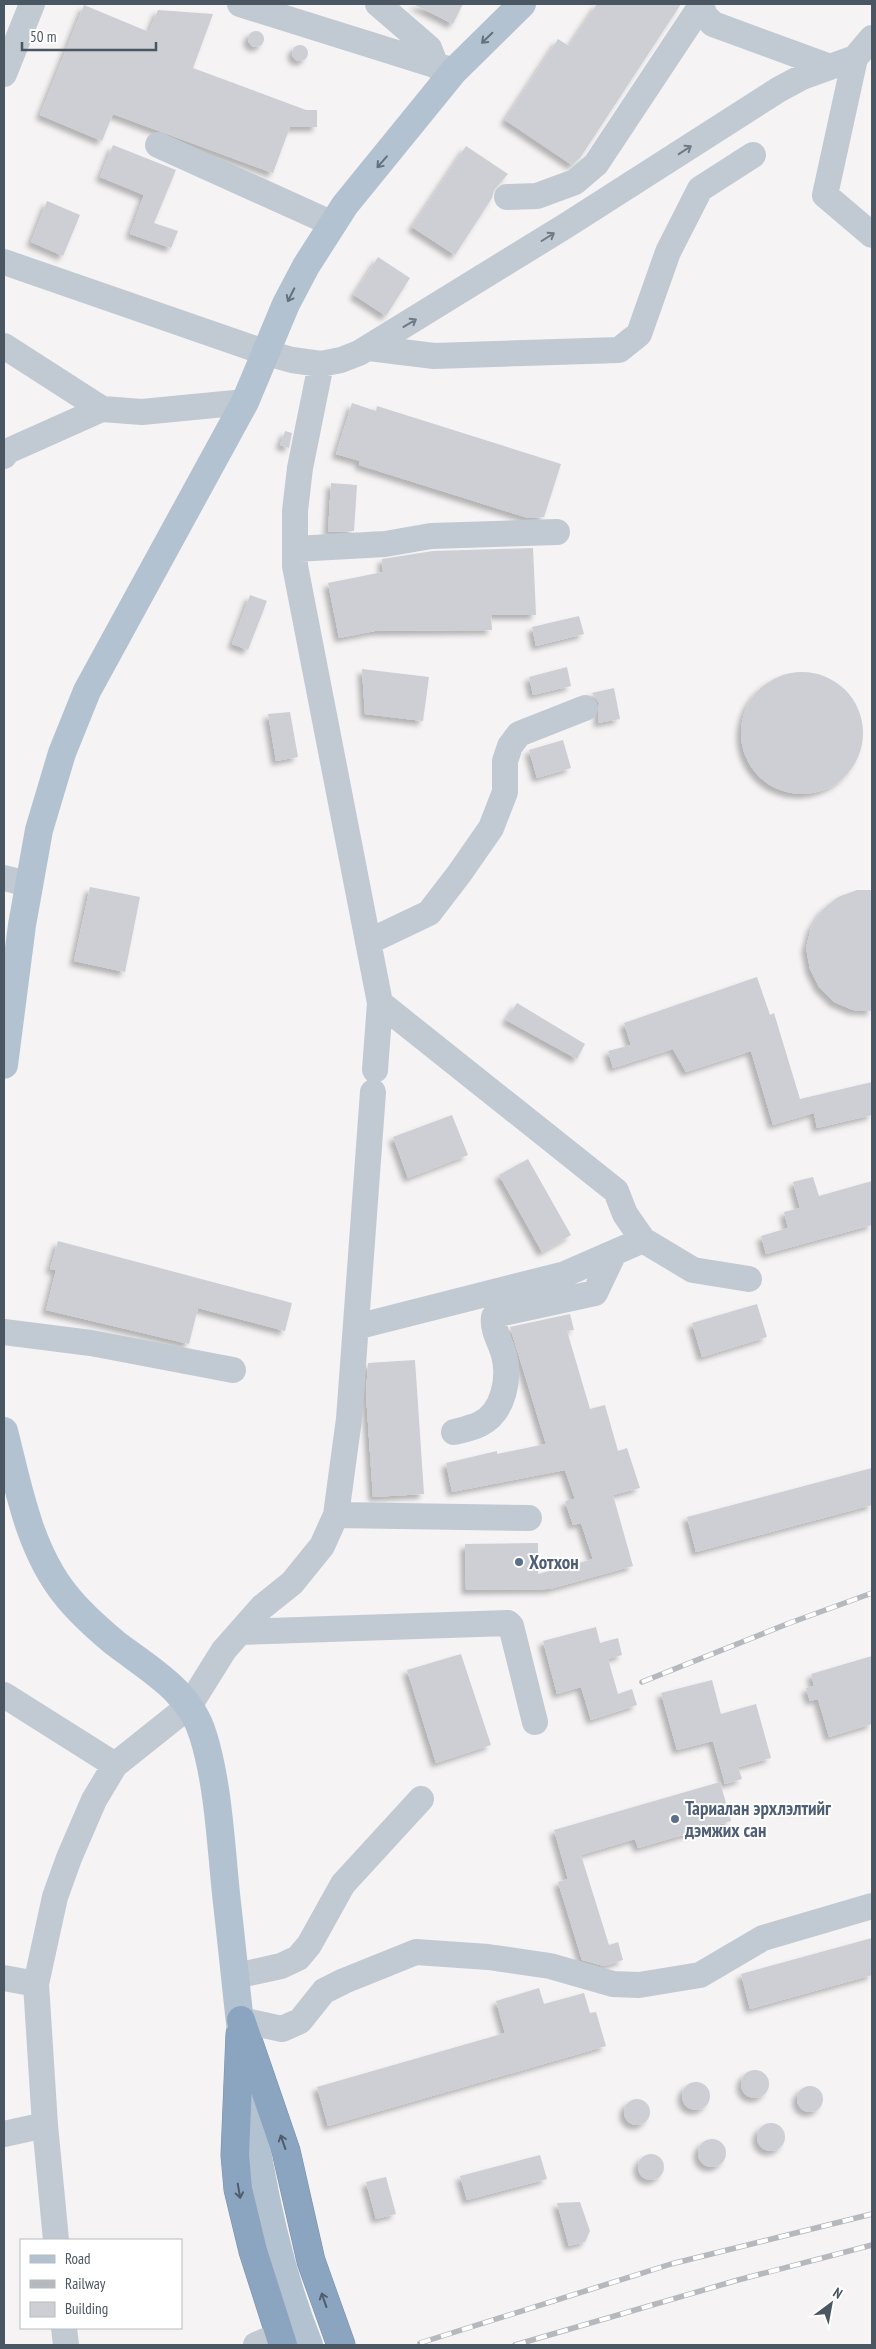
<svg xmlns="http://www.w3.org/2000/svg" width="876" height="2349" viewBox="0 0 876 2349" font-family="'PT Sans Narrow',sans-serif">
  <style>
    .building { fill: #cdcfd5; filter: url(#shadow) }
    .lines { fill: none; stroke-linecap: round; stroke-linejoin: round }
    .highway-casing { stroke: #7690ad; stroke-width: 29 }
    .minor { stroke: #c1cad2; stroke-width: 26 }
    .major { stroke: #b3c2d1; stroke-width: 28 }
    .highway { stroke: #8ba5c1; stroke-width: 28 }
    .rail-casing { stroke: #b5b8bd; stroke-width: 5.5 }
    .rail { stroke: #fff; stroke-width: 4; stroke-dasharray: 11; stroke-linecap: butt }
    .oneway { stroke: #64717d }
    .oneway2 { stroke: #6e7983 }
    .oneway3 { stroke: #505e6b }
    .service-dot { fill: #5c6f8a; stroke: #fff; stroke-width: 2 }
    .labels { text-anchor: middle; stroke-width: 4; stroke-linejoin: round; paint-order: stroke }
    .service-label { font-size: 19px; font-weight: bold; fill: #4e5e75; stroke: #fff; text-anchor: start }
  </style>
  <defs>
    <filter id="shadow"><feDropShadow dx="-4.5" dy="4.5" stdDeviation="2.5" flood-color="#0004"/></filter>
  </defs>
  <rect width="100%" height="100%" fill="#f5f3f3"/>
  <path class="building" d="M 413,4 L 463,4 L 453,24 Z
    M 597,4 L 681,4 L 580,158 L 572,165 L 505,120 L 558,39 L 569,46 Z
    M 84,5 L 149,32 L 158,10 L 213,14 L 193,68 L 306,110 L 317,110 L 317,127 L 290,127 L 273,173 L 113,114 L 102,141 L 40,115 Z
    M248 39a8 8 0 1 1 16 0a8 8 0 1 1-16 0Z
    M292 53a8 8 0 1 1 16 0a8 8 0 1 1-16 0Z
    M 113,145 L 176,170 L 154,223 L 178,231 L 171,248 L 130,234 L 144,195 L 100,177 Z
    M 466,146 L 508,174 L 494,190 L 492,198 L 455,255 L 412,227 Z
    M 47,201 L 80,215 L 63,256 L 31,242 Z
    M 378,257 L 410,278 L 386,316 L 354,295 Z
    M 352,403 L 376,411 L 377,406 L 561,464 L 544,517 L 528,518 L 359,465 L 360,461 L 336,454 Z
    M 285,431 L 292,433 L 289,448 L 280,445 Z
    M 331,483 L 357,485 L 354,531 L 328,532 Z
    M 533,548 L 536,615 L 491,615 L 492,630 L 375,631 L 339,638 L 328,583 L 383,572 L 382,559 L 433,551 Z
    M 250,595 L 267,601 L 248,650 L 232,644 Z
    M 579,616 L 584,634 L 536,646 L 532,627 Z
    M 567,667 L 571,686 L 533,695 L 529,677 Z
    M 362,669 L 429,677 L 423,721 L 365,714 Z
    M741 733a61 61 0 1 1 122 0a61 61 0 1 1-122 0Z
    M 614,688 L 620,719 L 598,723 L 599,703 L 592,693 Z
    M 290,712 L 298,757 L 276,761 L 268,714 Z
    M 563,740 L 571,768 L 537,778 L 529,750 Z
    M 90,887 L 140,897 L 125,972 L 74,961 Z
    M 857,890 L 872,890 L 872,1011 L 853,1010 L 834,1002 L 819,987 L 810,969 L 806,948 L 811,928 L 822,910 L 838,897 Z
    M 757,977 L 770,1015 L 774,1013 L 800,1099 L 872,1082 L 872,1115 L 817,1128 L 814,1113 L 773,1125 L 751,1051 L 686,1072 L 673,1049 L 613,1068 L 608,1051 L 631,1045 L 624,1023 Z
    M 517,1003 L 585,1044 L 577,1059 L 506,1020 Z
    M 452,1115 L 468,1155 L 408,1178 L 393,1137 Z
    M 528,1159 L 571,1235 L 542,1252 L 499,1175 Z
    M 813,1177 L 819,1196 L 872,1181 L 872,1225 L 766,1254 L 761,1236 L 788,1228 L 784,1212 L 800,1208 L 793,1182 Z
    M 58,1241 L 292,1303 L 285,1331 L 198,1308 L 189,1344 L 46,1310 L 56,1270 L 50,1269 Z
    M 757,1304 L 767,1337 L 702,1357 L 692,1323 Z
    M 570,1314 L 574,1330 L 567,1331 L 590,1409 L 605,1405 L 618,1451 L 627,1448 L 640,1488 L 613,1495 L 633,1566 L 550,1589 L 466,1590 L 465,1544 L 538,1543 L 538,1574 L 593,1559 L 581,1523 L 573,1525 L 565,1501 L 575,1499 L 565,1470 L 452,1492 L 446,1463 L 497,1451 L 497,1454 L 546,1444 L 510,1327 Z
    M 415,1360 L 424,1494 L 373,1497 L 366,1394 L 368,1363 Z
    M 872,1468 L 872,1505 L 696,1552 L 687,1517 Z
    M 596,1627 L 600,1643 L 618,1638 L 622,1655 L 608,1659 L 618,1694 L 632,1689 L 637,1705 L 591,1720 L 581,1687 L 557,1694 L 543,1641 Z
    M 461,1654 L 491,1745 L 436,1763 L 407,1670 Z
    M 872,1656 L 872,1724 L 829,1737 L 818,1699 L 810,1701 L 806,1688 L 814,1686 L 811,1674 Z
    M 712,1680 L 721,1714 L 756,1704 L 771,1758 L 738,1767 L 742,1779 L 725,1784 L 713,1741 L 677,1750 L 661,1693 Z
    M 720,1782 L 731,1821 L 638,1848 L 635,1839 L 581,1855 L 609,1945 L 618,1942 L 623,1960 L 604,1966 L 582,1960 L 558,1882 L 568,1879 L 554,1830 Z
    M 872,1938 L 872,1975 L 750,2009 L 741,1974 Z
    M 539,1988 L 544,2004 L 584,1993 L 590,2013 L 596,2012 L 606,2046 L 328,2126 L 317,2087 L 505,2033 L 496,2001 Z
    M741 2084a14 14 0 1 1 28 0a14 14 0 1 1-28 0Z
    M682 2096a14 14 0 1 1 28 0a14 14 0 1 1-28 0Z
    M797 2099a13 13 0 1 1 26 0a13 13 0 1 1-26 0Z
    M624 2112a13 13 0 1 1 26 0a13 13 0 1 1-26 0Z
    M757 2137a14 14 0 1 1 28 0a14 14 0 1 1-28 0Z
    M698 2153a14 14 0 1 1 28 0a14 14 0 1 1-28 0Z
    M638 2167a13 13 0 1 1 26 0a13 13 0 1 1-26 0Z
    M 540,2155 L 547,2179 L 467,2200 L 460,2176 Z
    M 386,2177 L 396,2214 L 376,2219 L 366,2182 Z
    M 580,2202 L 590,2231 L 585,2242 L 569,2246 L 557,2203 Z"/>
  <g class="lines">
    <defs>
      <path id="highway" d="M 241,2020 L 286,2151 L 311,2261 L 341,2345
        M 240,2034 L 235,2155 L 238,2189 L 253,2251 L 283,2345"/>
    </defs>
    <use href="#highway" class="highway-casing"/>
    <path class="minor" d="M 240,4 L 454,71
      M 378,4 L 429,48 L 436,66
      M 701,5 L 705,16 L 713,24 L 830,67
      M 855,58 L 825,195 L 872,235
      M 4,74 L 32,4
      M 158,145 L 333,224
      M 507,197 L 537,196 L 575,182 L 596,164 L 702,4
      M 4,262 L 267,353 L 292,360 L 321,364 L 341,360 L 359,353 L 567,225 L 778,90 L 802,77 L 855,58 L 872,38
      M 4,346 L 102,409
      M 369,348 L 434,356 L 619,350 L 639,334 L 668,252 L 700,189 L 753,155
      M 321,364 L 300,468 L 295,511 L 295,566 L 380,1003 L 375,1070
      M 4,456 L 8,451 L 102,409 L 142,412 L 245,402
      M 295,549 L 385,544 L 431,536 L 557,532
      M 4,878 L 28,884
      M 368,942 L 429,913 L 459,874 L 491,828 L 505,792 L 505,761 L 510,746 L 519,734 L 585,708
      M 380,1003 L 616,1191 L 625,1214 L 643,1240
      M 356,1327 L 565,1274 L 643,1240 L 693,1270 L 749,1279
      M 4,1332 L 91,1343 L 233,1370
      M 454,1432 C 462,1430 472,1428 480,1424 C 504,1412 510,1378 504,1355 C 501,1343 492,1330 494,1317 L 498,1314 L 595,1293 L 614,1253
      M 336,1515 L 529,1518
      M 241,1632 L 508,1623 L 511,1626 L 535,1722
      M 4,1695 L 115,1765
      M 236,1976 L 281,1966 L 298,1958 L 309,1945 L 343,1884 L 421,1799
      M 4,1978 L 36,1984
      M 241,2020 L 282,2029 L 300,2021 L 324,1991 L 344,1981 L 416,1952 L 488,1957 L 550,1966 L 613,1984 L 639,1985 L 700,1975 L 763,1938 L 872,1906
      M 4,2134 L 45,2125
      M 56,2240 L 45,2125 L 36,1984 L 55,1897 L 69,1858 L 94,1800 L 115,1765 L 189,1706 L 224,1650 L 262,1607 L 292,1583 L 322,1546 L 336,1515 L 349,1419 L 373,1092
      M 64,2328 L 66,2345
      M 256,2345 L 279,2335"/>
    <path class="major" d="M 4,1065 L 22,925 L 39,830 L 62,753 L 87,691 L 245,402 L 286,304 L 306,266 L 345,205 L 454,71 L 522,4
      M 4,1431 C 18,1486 29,1549 65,1594 C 79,1612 97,1628 115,1643 C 149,1669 190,1691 203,1735 C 219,1786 221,1850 227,1903 C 244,2051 253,2206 309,2345"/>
    <use href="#highway" class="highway"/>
    <defs>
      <path id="rail" d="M 642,1682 L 787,1624 L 872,1593
        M 420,2343 L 671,2264 L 872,2214
        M 515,2345 L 738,2280 L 872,2245"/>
    </defs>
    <use href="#rail" class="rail-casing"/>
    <use href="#rail" class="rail"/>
  </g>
  <defs><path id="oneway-shaft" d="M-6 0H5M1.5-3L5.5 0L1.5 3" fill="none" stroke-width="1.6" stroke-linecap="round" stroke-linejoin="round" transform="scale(1.25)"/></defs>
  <g class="oneway">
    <use href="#oneway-shaft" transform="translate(487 38) rotate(136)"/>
    <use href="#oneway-shaft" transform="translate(382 162) rotate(131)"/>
    <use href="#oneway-shaft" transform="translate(291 295) rotate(117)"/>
  </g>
  <g class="oneway2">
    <use href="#oneway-shaft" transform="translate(685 150) rotate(-33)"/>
    <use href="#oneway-shaft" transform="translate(548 237) rotate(-32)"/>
    <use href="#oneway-shaft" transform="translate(410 323) rotate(-31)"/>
  </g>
  <g class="oneway3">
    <use href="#oneway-shaft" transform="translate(283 2142) rotate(-109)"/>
    <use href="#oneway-shaft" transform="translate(239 2191) rotate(80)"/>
    <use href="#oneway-shaft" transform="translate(324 2300) rotate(-109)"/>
  </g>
  <g class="service-dot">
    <circle cx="519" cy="1562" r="5"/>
    <circle cx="675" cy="1819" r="5"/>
  </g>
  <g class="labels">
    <g class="service-label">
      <text x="529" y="1569">Хотхон</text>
      <text x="685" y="1815">Тариалан эрхлэлтийг<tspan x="685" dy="22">дэмжих сан</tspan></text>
    </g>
  </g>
  <rect width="876" height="2349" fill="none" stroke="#4a5661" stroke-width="10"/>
  <rect x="20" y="2239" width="162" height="90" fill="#ffffff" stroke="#b7bbc0"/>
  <rect x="30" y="2255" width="25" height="8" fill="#b3c2d1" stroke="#b7bbc0"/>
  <text x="65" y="2264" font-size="15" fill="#4a5661">Road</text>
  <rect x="30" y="2280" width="25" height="8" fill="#b5b8bd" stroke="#b7bbc0"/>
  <text x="65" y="2289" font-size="15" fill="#4a5661">Railway</text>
  <rect x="30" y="2302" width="25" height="15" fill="#cdcfd5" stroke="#b7bbc0"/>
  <text x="65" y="2314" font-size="15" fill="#4a5661">Building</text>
  <g transform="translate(831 2304) rotate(32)" stroke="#ffffff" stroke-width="4" paint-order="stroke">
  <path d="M0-4L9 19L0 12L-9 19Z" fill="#4a5661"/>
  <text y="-8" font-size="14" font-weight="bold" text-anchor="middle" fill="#4a5661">N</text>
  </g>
  <path d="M22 42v8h134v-8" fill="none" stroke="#4a5661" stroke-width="2.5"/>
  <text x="30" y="42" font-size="15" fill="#4a5661" stroke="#ffffff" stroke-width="4" paint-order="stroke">50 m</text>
</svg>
